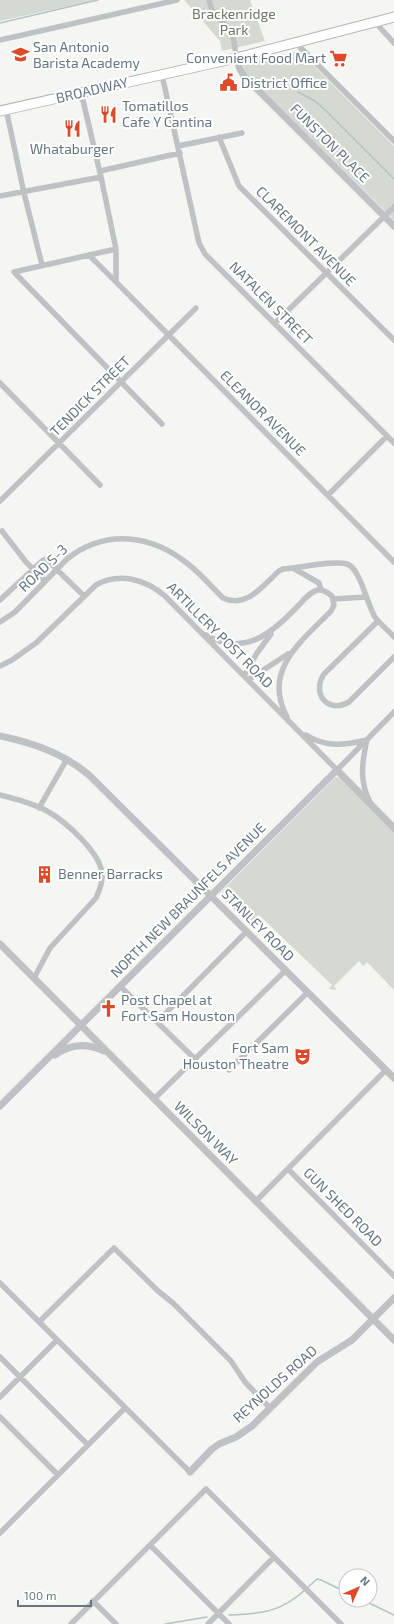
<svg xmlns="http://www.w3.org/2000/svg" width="394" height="1624" viewBox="0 0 394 1624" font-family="'Exo 2',sans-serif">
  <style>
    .green { fill: #d4dad1 }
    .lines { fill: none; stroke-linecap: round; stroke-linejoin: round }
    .stream { stroke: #b5c2c5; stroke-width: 1.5 }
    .primary-casing { stroke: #b1b6b9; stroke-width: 11 }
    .minor { stroke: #bec2c5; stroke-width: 5.5 }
    .tertiary { stroke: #bec2c5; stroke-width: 7 }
    .primary { stroke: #fff; stroke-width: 9 }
    .labels { text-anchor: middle; stroke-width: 4; stroke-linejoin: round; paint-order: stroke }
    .park-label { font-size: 14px; fill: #697963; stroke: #fff }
    .poi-label { font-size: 14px; fill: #657681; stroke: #fff; text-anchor: start }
    .street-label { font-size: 14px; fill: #657681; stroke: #fff }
  </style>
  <rect width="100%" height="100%" fill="#f5f5f1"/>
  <path class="green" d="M 0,0 L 97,0 L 0,21 Z
    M 184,0 L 250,0 L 265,41 L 222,51 L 220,41 Z
    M 299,51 L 394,146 L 394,220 L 246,73 L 243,64 Z
    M 336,777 L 340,778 L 394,831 L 394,990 L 367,962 L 363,966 L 359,961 L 334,986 L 336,989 L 335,990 L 329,989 L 332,985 L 259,915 L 248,925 L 221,895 L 222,891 Z"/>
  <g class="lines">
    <path class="stream" d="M 0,23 L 98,0
      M 298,92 L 315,101 L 325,110 L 394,179
      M 308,1587 L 317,1579 L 321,1580 L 346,1592
      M 363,1600 L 394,1615
      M 229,1615 C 261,1614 281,1612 305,1590
      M 165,1624 L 207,1617"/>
    <defs>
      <path id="primary" d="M 0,111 L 236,58 L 394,17"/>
    </defs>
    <use href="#primary" class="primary-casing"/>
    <path class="minor" d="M 209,0 C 213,19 221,17 230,30 C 235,38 235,49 236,58
      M 375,22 L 394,43
      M 0,40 L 177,0
      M 296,43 L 394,141
      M 162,75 L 199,243 L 205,254 L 394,443
      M 81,92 L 101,177 L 116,249 L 116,282 L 394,562
      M 6,109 L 24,193 L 42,265
      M 219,137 L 239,186 L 394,340
      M 178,146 L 242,133
      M 100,171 L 180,153
      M 0,196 L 101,177
      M 116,249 L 14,272 L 162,424
      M 89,255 L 116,282
      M 275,323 L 394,207
      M 0,383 L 100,485
      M 328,495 L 387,436
      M 0,501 L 196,308
      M 2,531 L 26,562 L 45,581
      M 293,568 L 319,583 L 321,590
      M 333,599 L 366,597
      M 0,600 L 42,561 L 46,559 L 84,596
      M 378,621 L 324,674 C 311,694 328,714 349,702 L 394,657
      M 0,622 L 15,612 L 67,559 C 105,529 151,534 188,564 C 201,574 212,587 223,598 C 247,609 263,585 279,571 L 283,569 C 299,568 334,560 347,564 C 360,568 367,604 375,617 C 380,624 388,630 394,637
      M 206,635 C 244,657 271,634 297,607 C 303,601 309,592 318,590 C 324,589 328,593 332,596 L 334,605 L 331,611 C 301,642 262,670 287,717
      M 0,666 L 12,660 L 36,643 L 96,585 C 119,572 145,579 165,596 L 337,770 L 394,712
      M 244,676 L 257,653 L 271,634
      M 248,680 L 288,654
      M 306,735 C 326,748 345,745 367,740 C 362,762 359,781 370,802
      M 0,795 C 16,799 32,803 47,811 C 65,821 101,853 102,874 C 103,883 99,891 96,898 L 50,948 L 34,978
      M 39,808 L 67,759
      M 120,986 L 195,1059
      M 157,1022 L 247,931
      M 229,1070 L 308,992
      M 154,1099 L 286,970
      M 288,1169 L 394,1276
      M 256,1201 L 386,1070
      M 0,1283 L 190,1472
      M 39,1322 L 114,1248 L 158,1291 L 173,1303 L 231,1361 L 245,1382 L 270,1408
      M 0,1357 L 88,1445
      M 0,1397 L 57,1340
      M 0,1417 L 58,1475
      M 0,1533 L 125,1408
      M 150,1545 L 229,1624
      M 93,1601 L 116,1624
      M 71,1624 L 206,1489 L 341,1624
      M 208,1624 L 274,1557"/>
    <path class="tertiary" d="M 236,58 L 240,69 L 244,76 L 394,226
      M 0,736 C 33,743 63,753 89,775 L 394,1078
      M 0,944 L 394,1340
      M 55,1055 C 70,1044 87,1043 104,1051
      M 0,1106 L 337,770 L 394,828
      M 190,1472 L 212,1449 L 219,1444 L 236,1437 L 252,1426 L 317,1362 L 352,1340 L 394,1298"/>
    <use href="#primary" class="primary"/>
  </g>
  <defs>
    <symbol id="school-bare" viewBox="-9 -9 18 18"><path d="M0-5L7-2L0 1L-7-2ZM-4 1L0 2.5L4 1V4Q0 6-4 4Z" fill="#dd4929" stroke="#fff" stroke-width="2.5" paint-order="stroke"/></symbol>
    <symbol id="supermarket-bare" viewBox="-9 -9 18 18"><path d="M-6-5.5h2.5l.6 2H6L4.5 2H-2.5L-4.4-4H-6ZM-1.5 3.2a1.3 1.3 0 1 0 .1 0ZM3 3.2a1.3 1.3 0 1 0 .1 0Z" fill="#dd4929" stroke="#fff" stroke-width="2.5" paint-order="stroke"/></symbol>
    <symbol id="civic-bare" viewBox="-9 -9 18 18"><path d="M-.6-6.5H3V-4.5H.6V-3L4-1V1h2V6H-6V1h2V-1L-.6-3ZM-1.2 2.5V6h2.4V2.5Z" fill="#dd4929" stroke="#fff" stroke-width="2.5" paint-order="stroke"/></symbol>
    <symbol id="restaurant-bare" viewBox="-9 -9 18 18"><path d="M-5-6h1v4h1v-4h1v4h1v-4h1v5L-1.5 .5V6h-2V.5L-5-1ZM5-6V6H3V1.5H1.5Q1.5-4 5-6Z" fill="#dd4929" stroke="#fff" stroke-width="2.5" paint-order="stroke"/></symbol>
    <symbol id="building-bare" viewBox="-9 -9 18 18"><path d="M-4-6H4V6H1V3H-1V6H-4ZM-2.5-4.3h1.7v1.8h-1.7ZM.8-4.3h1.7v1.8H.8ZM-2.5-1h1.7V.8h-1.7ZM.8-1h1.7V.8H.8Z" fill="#dd4929" stroke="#fff" stroke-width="2.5" paint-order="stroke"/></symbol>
    <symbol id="church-bare" viewBox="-9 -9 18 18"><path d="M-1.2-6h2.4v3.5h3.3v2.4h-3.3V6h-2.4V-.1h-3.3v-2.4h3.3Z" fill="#dd4929" stroke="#fff" stroke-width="2.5" paint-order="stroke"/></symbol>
    <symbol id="theatre-bare" viewBox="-9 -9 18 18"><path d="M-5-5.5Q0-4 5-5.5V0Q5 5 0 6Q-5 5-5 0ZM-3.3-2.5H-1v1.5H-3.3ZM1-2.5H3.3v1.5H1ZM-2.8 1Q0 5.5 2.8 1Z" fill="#dd4929" stroke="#fff" stroke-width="2.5" paint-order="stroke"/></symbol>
  </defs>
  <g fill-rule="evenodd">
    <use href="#school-bare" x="8" y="42" width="25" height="25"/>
    <use href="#supermarket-bare" x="326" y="46" width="25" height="25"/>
    <use href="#civic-bare" x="216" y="70" width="25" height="25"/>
    <use href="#restaurant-bare" x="96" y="102" width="25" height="25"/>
    <use href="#restaurant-bare" x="60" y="116" width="25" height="25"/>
    <use href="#building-bare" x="32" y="862" width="25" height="25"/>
    <use href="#church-bare" x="96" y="996" width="25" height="25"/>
    <use href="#theatre-bare" x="290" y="1044" width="25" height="25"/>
  </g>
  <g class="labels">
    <g class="park-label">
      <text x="234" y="19">Brackenridge<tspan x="234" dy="16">Park</tspan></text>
    </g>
    <g class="poi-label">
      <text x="33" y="52">San Antonio<tspan x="33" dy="16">Barista Academy</tspan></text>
      <text x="326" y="63" text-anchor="end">Convenient Food Mart</text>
      <text x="241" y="88">District Office</text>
      <text x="122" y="111">Tomatillos<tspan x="122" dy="16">Cafe Y Cantina</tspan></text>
      <text x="72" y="154" text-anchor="middle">Whataburger</text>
      <text x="58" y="879">Benner Barracks</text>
      <text x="121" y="1005">Post Chapel at<tspan x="121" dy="16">Fort Sam Houston</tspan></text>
      <text x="289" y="1053" text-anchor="end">Fort Sam<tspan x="289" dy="16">Houston Theatre</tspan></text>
    </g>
    <g class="street-label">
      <text transform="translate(92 90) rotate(-13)" y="5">BROADWAY</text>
      <text transform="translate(330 143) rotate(45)" y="5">FUNSTON PLACE</text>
      <text transform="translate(306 236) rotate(45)" y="5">CLAREMONT AVENUE</text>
      <text transform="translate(271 303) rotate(45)" y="5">NATALEN STREET</text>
      <text transform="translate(90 396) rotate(-45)" y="5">TENDICK STREET</text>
      <text transform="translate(263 413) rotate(45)" y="5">ELEANOR AVENUE</text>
      <text transform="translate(43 568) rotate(-44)" y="5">ROAD S-3</text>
      <text transform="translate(220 635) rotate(45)" y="5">ARTILLERY POST ROAD</text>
      <text transform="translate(188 900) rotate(-45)" y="5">NORTH NEW BRAUNFELS AVENUE</text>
      <text transform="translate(258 925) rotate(45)" y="5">STANLEY ROAD</text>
      <text transform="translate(206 1133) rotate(45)" y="5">WILSON WAY</text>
      <text transform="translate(343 1207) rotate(45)" y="5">GUN SHED ROAD</text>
      <text transform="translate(275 1384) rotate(-42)" y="5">REYNOLDS ROAD</text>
    </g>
  </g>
  <g transform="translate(358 1588) rotate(45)"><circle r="19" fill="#ffffff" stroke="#c1c8cd"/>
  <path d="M0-3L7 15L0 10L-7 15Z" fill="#dd4929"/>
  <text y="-6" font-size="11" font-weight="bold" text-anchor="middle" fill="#657681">N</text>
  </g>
  <path d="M18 1600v6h73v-6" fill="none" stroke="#657681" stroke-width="2"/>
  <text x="24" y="1600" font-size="12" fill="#657681" stroke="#ffffff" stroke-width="3" paint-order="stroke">100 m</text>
</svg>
